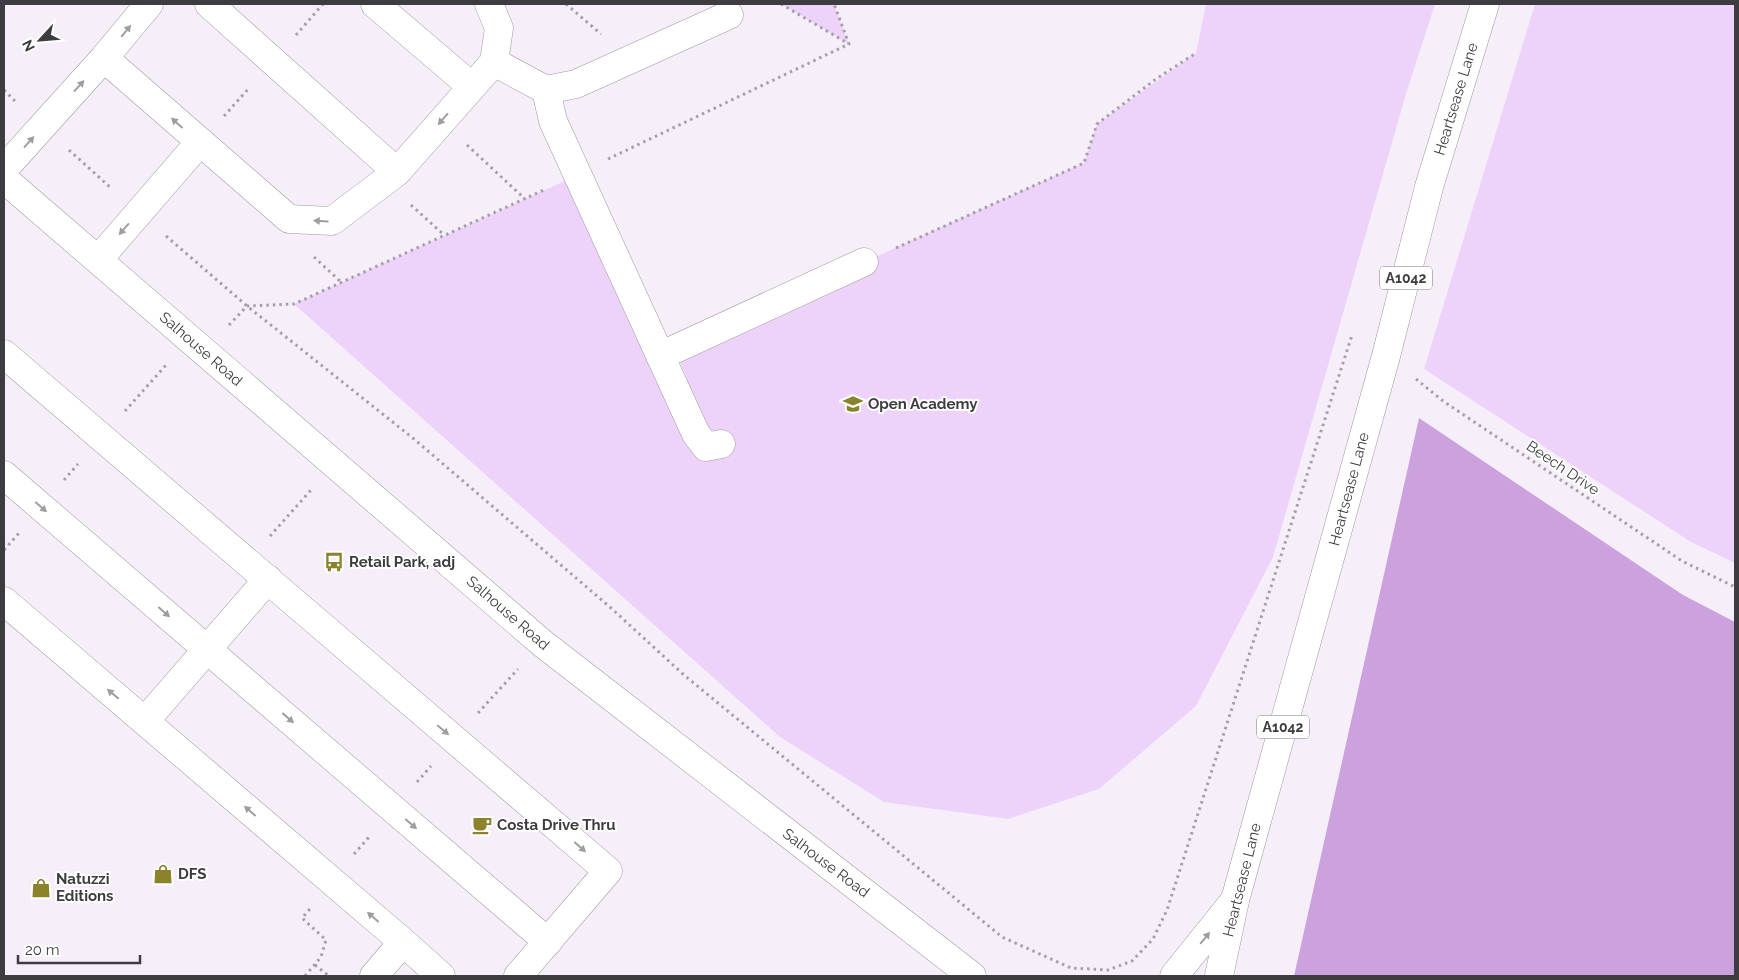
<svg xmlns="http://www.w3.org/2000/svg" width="1739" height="980" viewBox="0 0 1739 980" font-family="Raleway,sans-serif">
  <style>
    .green { fill: #edd3fa }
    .forest { fill: #cba2de }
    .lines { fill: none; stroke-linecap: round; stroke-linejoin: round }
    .minor-casing { stroke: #9e98a1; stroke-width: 29 }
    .highway-casing { stroke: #9e98a1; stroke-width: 29 }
    .path { stroke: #a4a0a7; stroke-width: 3; stroke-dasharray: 2.5 4; stroke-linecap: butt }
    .minor { stroke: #fff; stroke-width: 28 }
    .highway { stroke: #fff; stroke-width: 28 }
    .oneway { fill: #9e9ea0 }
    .labels { text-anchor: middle; stroke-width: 4; stroke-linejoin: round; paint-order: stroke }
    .shield { fill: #fff; stroke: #787679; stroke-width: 1 }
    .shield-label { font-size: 14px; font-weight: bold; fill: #3e3c40 }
    .street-label { font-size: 15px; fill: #3e3c40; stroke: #fff }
    .poi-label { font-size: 15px; font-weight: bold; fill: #3e3c40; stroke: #fff; text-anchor: start }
  </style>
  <rect width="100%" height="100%" fill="#f6effa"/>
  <path class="green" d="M 781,4 L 834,4 L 849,44 Z
    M 1206,4 L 1435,4 L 1406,94 L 1273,557 L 1196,706 L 1099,789 L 1008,819 L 884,802 L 780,737 L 294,304 L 578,175 L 688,382 L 680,362 L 870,274 L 864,262 L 1084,163 L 1097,124 L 1196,53 Z
    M 1535,4 L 1735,4 L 1735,563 L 1691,542 L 1424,369 Z"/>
  <path class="forest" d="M 1419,418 L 1683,595 L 1735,622 L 1735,976 L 1294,976 Z"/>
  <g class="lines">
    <defs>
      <path id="minor" d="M 209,4 L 397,172
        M 375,4 L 471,86
        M 104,58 L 289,219 L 332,221 L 397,172 L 494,62 L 499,28 L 489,4
        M 494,62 L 546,90 L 576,84 L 729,15
        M 546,90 L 553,121 L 696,434 L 706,447 L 721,444
        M 4,169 L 104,58 L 149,4
        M 4,179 L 542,643 L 972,976
        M 98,260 L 199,143
        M 4,354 L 608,871 L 518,976
        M 660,356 L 864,262
        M 4,475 L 548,942
        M 4,601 L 403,942 L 374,976
        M 145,721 L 268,579
        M 403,942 L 441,976
        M 1174,976 L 1235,900"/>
      <path id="highway" d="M 1219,976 L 1235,900 L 1386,356 L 1429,187 L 1485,4"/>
    </defs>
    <use href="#minor" class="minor-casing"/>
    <use href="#highway" class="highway-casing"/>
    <path class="path" d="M 566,4 L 601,34
      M 781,4 L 849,44
      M 296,35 L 323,4
      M 4,90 L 16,102
      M 224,116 L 250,87
      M 467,145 L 525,199
      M 69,150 L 112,189
      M 608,159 L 849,44 L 834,4
      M 411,205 L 444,235
      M 166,236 L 247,306 L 414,439 L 611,608 L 684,675 L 1002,937 L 1071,968 L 1108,970 L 1132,961 L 1153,939 L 1167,910 L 1352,335
      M 896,248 L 1084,163 L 1097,124 L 1156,79 L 1196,53
      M 314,257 L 341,282
      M 229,325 L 247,306 L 294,304 L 546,189
      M 1416,379 L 1443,401 L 1682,561 L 1735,587
      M 125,411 L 166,365
      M 64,480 L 78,464
      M 270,536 L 311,490
      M 4,550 L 19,533
      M 478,713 L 518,669
      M 417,782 L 431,766
      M 354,854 L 370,836
      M 315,965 L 329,976
      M 305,976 L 321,957 L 326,940 L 302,918 L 310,909"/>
    <use href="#minor" class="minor"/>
    <use href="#highway" class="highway"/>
  </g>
  <defs><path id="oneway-solid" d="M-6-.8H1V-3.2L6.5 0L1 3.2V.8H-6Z" transform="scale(1.25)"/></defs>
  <g class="oneway">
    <use href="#oneway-solid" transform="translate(126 31) rotate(-51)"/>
    <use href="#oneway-solid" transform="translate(79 86) rotate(-48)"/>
    <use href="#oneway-solid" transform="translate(443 119) rotate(131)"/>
    <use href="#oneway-solid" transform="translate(177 123) rotate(-138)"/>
    <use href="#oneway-solid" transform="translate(29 142) rotate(-48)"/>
    <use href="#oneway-solid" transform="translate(321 221) rotate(-177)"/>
    <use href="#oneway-solid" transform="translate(124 229) rotate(131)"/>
    <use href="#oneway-solid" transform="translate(41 507) rotate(41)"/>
    <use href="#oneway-solid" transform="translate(164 612) rotate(41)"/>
    <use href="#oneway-solid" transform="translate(113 694) rotate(-140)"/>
    <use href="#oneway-solid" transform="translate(288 718) rotate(41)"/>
    <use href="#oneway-solid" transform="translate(443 730) rotate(40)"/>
    <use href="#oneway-solid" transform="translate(250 811) rotate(-139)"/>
    <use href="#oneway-solid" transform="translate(411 824) rotate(41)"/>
    <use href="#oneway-solid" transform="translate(580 847) rotate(41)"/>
    <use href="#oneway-solid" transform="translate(373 917) rotate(-139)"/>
    <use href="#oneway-solid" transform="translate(1205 938) rotate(-51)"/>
  </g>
  <defs>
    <symbol id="school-bare" viewBox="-9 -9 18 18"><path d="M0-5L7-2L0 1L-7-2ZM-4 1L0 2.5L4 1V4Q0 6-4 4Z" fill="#8a832b" stroke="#fff" stroke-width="2.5" paint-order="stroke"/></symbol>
    <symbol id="bus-bare" viewBox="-9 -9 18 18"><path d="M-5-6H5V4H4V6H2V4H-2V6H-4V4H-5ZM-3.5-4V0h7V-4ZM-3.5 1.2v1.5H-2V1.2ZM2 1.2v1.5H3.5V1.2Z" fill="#8a832b" stroke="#fff" stroke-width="2.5" paint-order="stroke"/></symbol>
    <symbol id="cafe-bare" viewBox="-9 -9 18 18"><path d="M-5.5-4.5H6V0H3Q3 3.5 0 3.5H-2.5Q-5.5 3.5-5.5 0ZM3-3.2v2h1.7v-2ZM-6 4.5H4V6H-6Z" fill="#8a832b" stroke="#fff" stroke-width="2.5" paint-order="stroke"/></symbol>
    <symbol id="shop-bare" viewBox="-9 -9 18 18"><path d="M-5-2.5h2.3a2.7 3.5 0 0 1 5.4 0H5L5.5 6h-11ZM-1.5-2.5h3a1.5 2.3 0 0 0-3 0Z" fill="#8a832b" stroke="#fff" stroke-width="2.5" paint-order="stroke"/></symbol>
  </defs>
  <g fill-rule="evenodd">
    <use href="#school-bare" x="839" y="390" width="28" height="28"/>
    <use href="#bus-bare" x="320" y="548" width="28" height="28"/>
    <use href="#cafe-bare" x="468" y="811" width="28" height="28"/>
    <use href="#shop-bare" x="149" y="860" width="28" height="28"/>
    <use href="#shop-bare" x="27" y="874" width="28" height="28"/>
  </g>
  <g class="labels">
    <g class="shield">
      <rect x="1380" y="266.5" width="52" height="23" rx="4"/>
      <rect x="1257" y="715.5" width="52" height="23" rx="4"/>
    </g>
    <g class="shield-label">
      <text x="1406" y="283">A1042</text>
      <text x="1283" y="732">A1042</text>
    </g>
    <g class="street-label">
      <text transform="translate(1456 99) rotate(-73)" y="5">Heartsease Lane</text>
      <text transform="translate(201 349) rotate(41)" y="5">Salhouse Road</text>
      <text transform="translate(1563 468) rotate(34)" y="5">Beech Drive</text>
      <text transform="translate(1349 489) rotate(-75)" y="5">Heartsease Lane</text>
      <text transform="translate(508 613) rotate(41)" y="5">Salhouse Road</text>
      <text transform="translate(826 863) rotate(37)" y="5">Salhouse Road</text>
      <text transform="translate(1242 880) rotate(-76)" y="5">Heartsease Lane</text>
    </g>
    <g class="poi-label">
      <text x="868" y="409">Open Academy</text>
      <text x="349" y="567">Retail Park, adj</text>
      <text x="497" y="830">Costa Drive Thru</text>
      <text x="178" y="879">DFS</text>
      <text x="56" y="884">Natuzzi<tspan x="56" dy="17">Editions</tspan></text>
    </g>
  </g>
  <rect width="1739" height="980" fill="none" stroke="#3e3c40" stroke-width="10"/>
  <g transform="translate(40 40) rotate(244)" stroke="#ffffff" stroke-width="4" paint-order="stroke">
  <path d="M0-4L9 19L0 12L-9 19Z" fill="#3e3c40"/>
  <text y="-8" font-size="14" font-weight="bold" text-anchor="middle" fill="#3e3c40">N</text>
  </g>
  <path d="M18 955v8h122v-8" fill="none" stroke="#3e3c40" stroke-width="2.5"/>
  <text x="25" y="955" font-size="15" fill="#3e3c40" stroke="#ffffff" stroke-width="4" paint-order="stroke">20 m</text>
</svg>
